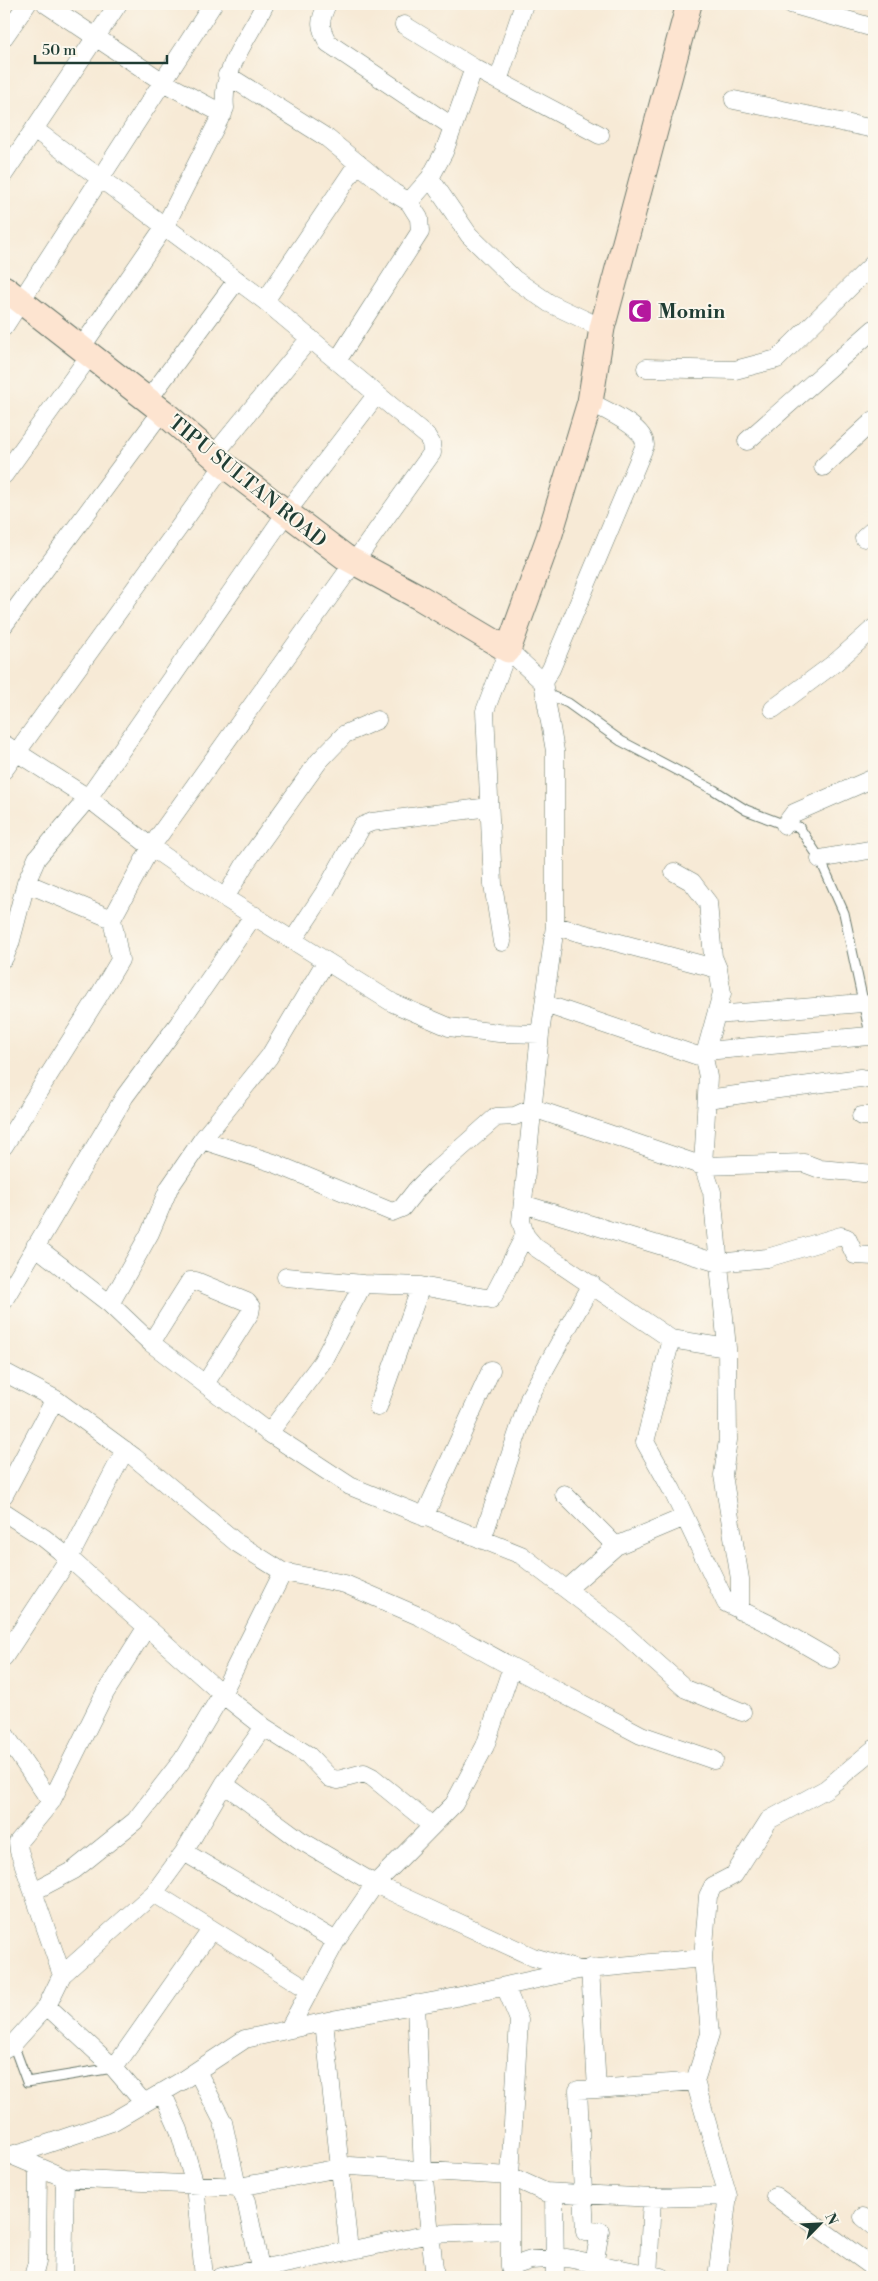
<svg xmlns="http://www.w3.org/2000/svg" width="878" height="2281" viewBox="0 0 878 2281" font-family="'Libre Bodoni',serif">
  <style>
    .lines { fill: none; stroke-linecap: round; stroke-linejoin: round }
    .lane-casing { stroke: #6b7a6d; stroke-width: 11 }
    .street-casing { stroke: #6b7a6d; stroke-width: 19 }
    .secondary-casing { stroke: #6b7a6d; stroke-width: 27 }
    .lane { stroke: #fff; stroke-width: 9 }
    .street { stroke: #fff; stroke-width: 18 }
    .secondary { stroke: #fde4d0; stroke-width: 25 }
    .labels { text-anchor: middle; stroke-width: 4; stroke-linejoin: round; paint-order: stroke }
    .poi-label { font-size: 20px; font-weight: bold; fill: #1f3d34; stroke: #fbf7ec; text-anchor: start }
    .street-label { font-size: 20px; fill: #1f3d34; stroke: #fbf7ec }
  </style>
  <rect width="100%" height="100%" fill="#fbf7ec"/>
  <filter id="ink" filterUnits="userSpaceOnUse"><feTurbulence type="fractalNoise" baseFrequency=".02" numOctaves="2"/><feDisplacementMap in="SourceGraphic" scale="10" xChannelSelector="R" yChannelSelector="G"/><feConvolveMatrix kernelMatrix="1 2 1 2 8 2 1 2 1" color-interpolation-filters="sRGB"/></filter>
  <filter id="wash" filterUnits="userSpaceOnUse"><feTurbulence type="fractalNoise" baseFrequency=".0096" numOctaves="4" result="noise"/><feDisplacementMap in="SourceGraphic" scale="20" xChannelSelector="R" yChannelSelector="G"/><feGaussianBlur stdDeviation="1.12" result="paint"/><feColorMatrix in="noise" values="0 0 0 0 0 0 0 0 0 0 0 0 0 0 0 0 0 1.4 0 .05"/><feComposite in="paint" operator="in"/></filter>
  <g filter="url(#wash)">
    <rect width="100%" height="100%" fill="#f7ead6"/>
  </g>
  <g filter="url(#ink)">
    <g class="lines">
      <defs>
        <path id="lane" d="M 544,693 L 568,703 L 621,741 L 714,790 L 746,810 L 785,825 L 799,827 L 820,859 L 844,913 L 870,1034 L 869,1036
          M 13,2044 L 27,2082 L 113,2068"/>
        <path id="street" d="M 46,4 L 163,82 L 223,114
          M 327,4 C 319,22 319,26 328,43 L 453,127
          M 791,4 L 874,28
          M 404,25 L 474,68 L 600,135
          M 4,37 L 27,4
          M 227,75 L 327,138 L 394,193 L 409,202 L 419,218 L 420,232 L 337,361
          M 498,81 L 524,4
          M 734,100 L 874,129
          M 4,174 L 118,4
          M 430,178 L 469,235 L 514,279 L 549,303 L 602,328
          M 409,202 L 430,178 L 444,152 L 474,68
          M 265,301 L 358,163
          M 4,327 L 213,4
          M 81,348 L 165,226 L 225,108 C 221,68 249,38 265,4
          M 646,368 L 735,370 L 777,359 L 874,263
          M 148,400 L 237,280
          M 747,441 L 874,329
          M 214,455 L 310,338
          M 823,467 L 874,420
          M 4,475 L 90,355
          M 864,538 L 874,529
          M 4,625 L 162,411
          M 543,682 L 551,669 L 645,445 C 645,427 605,410 590,402
          M 773,709 L 836,662 L 874,628
          M 4,744 L 88,798 L 151,847 L 225,898 L 393,1003 L 449,1027 L 499,1033 L 540,1034
          M 4,770 L 224,465
          M 785,825 L 794,813 L 874,778
          M 820,859 L 874,849
          M 674,872 L 692,882 L 708,903 L 713,957 L 718,969 L 722,993 L 704,1058 L 708,1077 L 703,1166 L 712,1192 L 727,1348 L 728,1440 L 723,1475 L 740,1579 L 740,1611
          M 26,883 L 112,919 L 151,847 L 432,453 L 431,443 L 426,435 L 265,301 L 34,129
          M 225,898 L 245,864 L 319,761 L 345,734 L 377,720
          M 555,926 L 718,969
          M 293,940 L 326,890 L 362,826 L 372,822 L 489,807
          M 502,942 L 493,884 L 485,711 L 508,650 L 543,682 L 555,751 L 555,926 L 540,1034 L 521,1221 L 525,1235 L 535,1247 L 671,1339 L 727,1348
          M 4,958 L 10,944 L 26,883 L 37,858 L 88,798 L 286,513 L 377,394
          M 545,1004 L 704,1058
          M 716,1015 L 862,1003
          M 706,1051 L 869,1036
          M 707,1099 L 860,1078 L 874,1080
          M 861,1116 L 874,1116
          M 202,1140 L 274,1163 L 392,1212 L 402,1208 L 417,1189 L 435,1171 L 496,1117 L 515,1116 L 533,1108 L 703,1166 L 804,1163 L 820,1169 L 874,1174
          M 4,1146 L 98,997 L 120,960 L 112,919
          M 523,1204 L 718,1263 L 767,1258 L 841,1236 L 847,1238 L 855,1255 L 874,1256
          M 35,1246 L 110,1304 L 151,1343 L 269,1433 L 350,1486 L 521,1555 L 621,1631 L 686,1689 L 742,1712
          M 286,1277 L 363,1284 L 421,1286 L 491,1299 L 494,1295 L 525,1235
          M 4,1300 L 125,1096 L 179,1023 L 254,915
          M 110,1304 L 150,1233 L 169,1188 L 202,1140 L 269,1057 L 326,961
          M 671,1339 L 645,1442 L 672,1490 L 726,1603 L 771,1625 L 830,1659
          M 151,1343 L 190,1281 L 196,1281 L 247,1302 L 251,1307 L 250,1313 L 205,1384
          M 4,1372 L 55,1399 L 134,1457 L 237,1543 L 283,1572 L 345,1584 L 421,1617 L 512,1667 L 641,1735 L 714,1760
          M 378,1407 L 421,1286
          M 269,1433 L 322,1362 L 363,1284
          M 564,1494 L 616,1546
          M 4,1495 L 55,1399
          M 4,1512 L 44,1538 L 69,1558 L 222,1694 L 264,1727 L 308,1755 L 330,1778 L 338,1780 L 364,1773 L 372,1777 L 431,1825
          M 424,1517 L 491,1370
          M 482,1540 L 530,1396 L 592,1284
          M 567,1589 L 616,1546 L 685,1517
          M 4,1657 L 69,1558 L 125,1450
          M 4,1733 L 51,1802
          M 224,1784 L 264,1727
          M 184,1852 L 336,1941
          M 34,1891 L 74,1870 L 135,1821 L 183,1759 L 222,1694 L 283,1572
          M 154,1893 L 309,1990
          M 590,1968 L 597,2089 L 578,2090 L 585,2232 L 600,2231 L 594,2265
          M 62,1975 L 19,1851 L 18,1842 L 51,1802 L 105,1693 L 146,1628
          M 505,1986 L 519,2020 L 510,2176 L 510,2267 L 531,2260 L 567,2258 L 661,2277
          M 416,2004 L 423,2171 L 435,2277
          M 47,2006 L 114,2068 L 144,2103
          M 324,2022 L 349,2250
          M 289,2029 L 336,1941 L 375,1884 L 454,1804 L 485,1746 L 512,1667
          M 4,2049 L 13,2044 L 47,2006 L 62,1975 L 154,1893 L 184,1852 L 224,1784 L 300,1840 L 375,1884 L 533,1957 L 578,1970
          M 114,2068 L 211,1930
          M 197,2071 L 223,2122 L 236,2182 L 246,2201 L 262,2277
          M 597,2089 L 695,2081
          M 162,2092 L 179,2130 L 195,2185 L 204,2277
          M 11,2155 L 65,2178 L 239,2187 L 350,2166 L 510,2176 L 545,2192 L 652,2198 L 728,2196
          M 4,2157 L 26,2151 L 112,2122 L 180,2082 L 245,2039 L 337,2019 L 447,1999 L 578,1970 L 703,1958
          M 554,2193 L 555,2277
          M 775,2196 L 870,2265 L 874,2271
          M 863,2217 L 874,2226
          M 33,2277 L 37,2262 L 38,2167
          M 63,2277 L 65,2178
          M 221,2277 L 430,2234 L 510,2231
          M 648,2277 L 652,2198
          M 717,2277 L 728,2196 L 695,2081 L 710,2034 L 703,1958 L 708,1896 L 713,1886 L 734,1875 L 769,1820 L 826,1789 L 874,1749"/>
        <path id="secondary" d="M 4,288 L 162,411 L 224,465 L 345,557 L 419,597 L 508,650 L 549,537 L 590,402 L 602,328 L 689,4"/>
      </defs>
      <use href="#lane" class="lane-casing"/>
      <use href="#street" class="street-casing"/>
      <use href="#secondary" class="secondary-casing"/>
      <use href="#lane" class="lane"/>
      <use href="#street" class="street"/>
      <use href="#secondary" class="secondary"/>
    </g>
  </g>
  <defs>
    <symbol id="mosque-square" viewBox="-11 -11 22 22"><rect x="-9" y="-9" width="18" height="18" rx="4" fill="#b5179e" stroke="#fbf7ec"/><path d="M3.5-4.9A6 6 0 1 0 3.5 4.9A5 5 0 1 1 3.5-4.9Z" fill="#fff"/></symbol>
  </defs>
  <g fill-rule="evenodd">
    <use href="#mosque-square" x="626" y="297" width="28" height="28"/>
  </g>
  <g class="labels">
    <g class="poi-label">
      <text x="658" y="318">Momin</text>
    </g>
    <g class="street-label">
      <text transform="translate(248 481) rotate(39)" y="7">TIPU SULTAN ROAD</text>
    </g>
  </g>
  <rect width="878" height="2281" fill="none" stroke="#fbf7ec" stroke-width="20"/>
  <g transform="translate(820 2224) rotate(66)" stroke="#fbf7ec" stroke-width="4" paint-order="stroke">
  <path d="M0-4L9 19L0 12L-9 19Z" fill="#1f3d34"/>
  <text y="-8" font-size="14" font-weight="bold" text-anchor="middle" fill="#1f3d34">N</text>
  </g>
  <path d="M35 55v8h132v-8" fill="none" stroke="#1f3d34" stroke-width="2.5"/>
  <text x="42" y="55" font-size="15" fill="#1f3d34" stroke="#fbf7ec" stroke-width="4" paint-order="stroke">50 m</text>
</svg>
